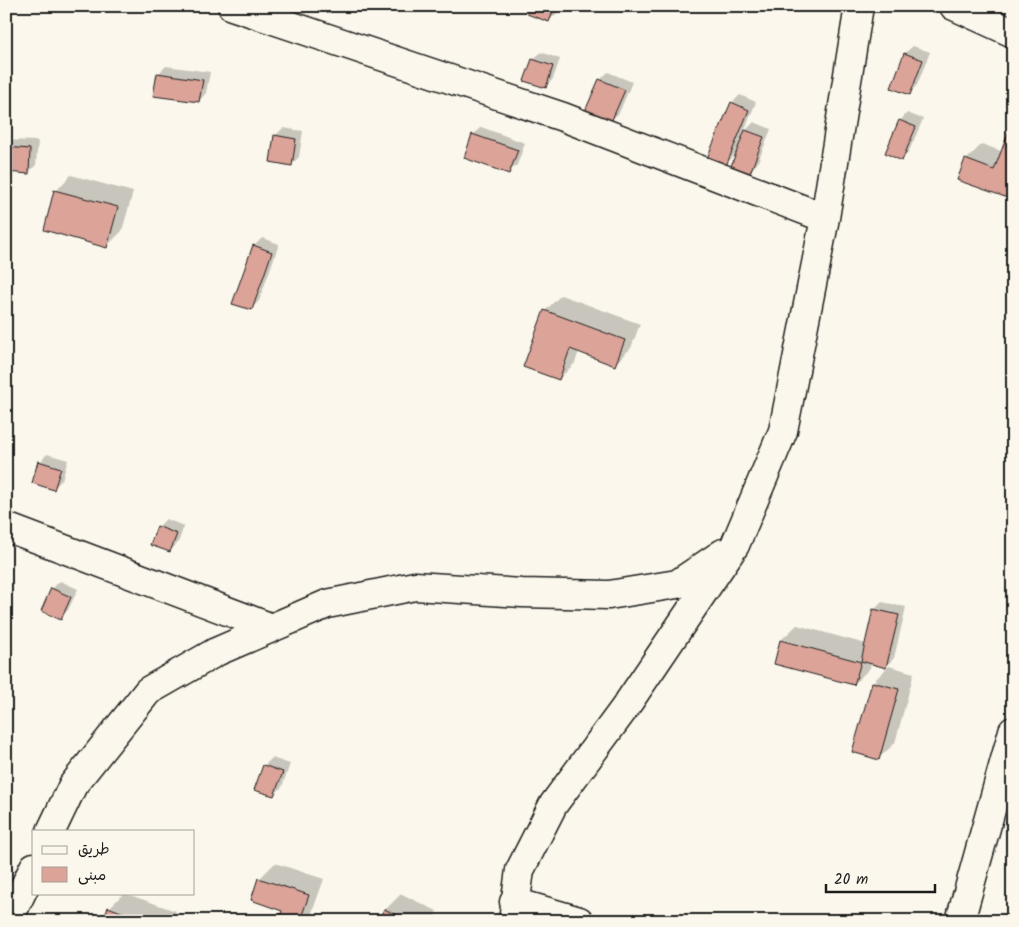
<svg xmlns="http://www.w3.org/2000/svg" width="1019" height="927" viewBox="0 0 1019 927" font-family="Kalam,'Playpen Sans Arabic',sans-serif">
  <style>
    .shadow { fill: #0003 }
    .building { fill: #dca398; stroke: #1c1c1c }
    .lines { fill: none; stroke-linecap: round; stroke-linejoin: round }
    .minor-casing { stroke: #1c1c1c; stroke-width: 31 }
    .minor { stroke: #fbf7ec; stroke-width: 28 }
  </style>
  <rect width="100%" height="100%" fill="#fbf7ec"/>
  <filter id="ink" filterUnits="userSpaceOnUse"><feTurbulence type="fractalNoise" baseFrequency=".02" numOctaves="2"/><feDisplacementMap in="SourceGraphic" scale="10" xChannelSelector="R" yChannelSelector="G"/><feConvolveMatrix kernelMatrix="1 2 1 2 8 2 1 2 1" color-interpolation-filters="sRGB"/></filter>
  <g filter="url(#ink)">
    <path class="shadow" d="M 531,6 L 559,6 L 557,13 L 549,21 Z
      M 913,46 L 930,52 L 917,85 L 909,93 L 905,53 Z
      M 541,52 L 560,59 L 553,79 L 545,87 L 533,60 Z
      M 166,66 L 210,72 L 206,93 L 199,101 L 158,74 Z
      M 608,72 L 632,82 L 619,113 L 611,120 L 600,80 Z
      M 740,95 L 756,102 L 744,132 L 754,122 L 771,129 L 757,164 L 749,172 L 737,152 L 726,164 L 732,103 Z
      M 907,113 L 923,119 L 909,151 L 902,159 L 900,121 Z
      M 1013,124 L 1013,191 L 1007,197 L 966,160 L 982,144 L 1003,152 Z
      M 481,127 L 525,143 L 517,165 L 509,172 L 473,135 Z
      M 283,128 L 303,131 L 299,157 L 291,165 L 275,136 Z
      M 7,140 L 38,141 L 36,165 L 29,172 L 6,171 Z
      M 71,175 L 133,192 L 122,231 L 106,247 L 56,191 Z
      M 262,238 L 279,244 L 259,301 L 251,309 L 254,246 Z
      M 561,295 L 640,324 L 631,348 L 615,364 L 579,351 L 575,363 L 559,379 L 545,311 Z
      M 47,454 L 68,460 L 62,480 L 54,488 L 40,462 Z
      M 166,519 L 184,526 L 178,543 L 170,551 L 158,527 Z
      M 60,581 L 78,589 L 68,610 L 60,618 L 52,589 Z
      M 882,602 L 906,607 L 894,658 L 886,666 L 871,663 L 870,668 L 854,684 L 781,640 L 797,625 L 866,644 L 874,610 Z
      M 889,666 L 914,673 L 895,743 L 879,758 L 854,751 L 873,682 Z
      M 272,758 L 290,764 L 282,787 L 274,795 L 264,766 Z
      M 275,863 L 324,879 L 309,921 L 280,921 L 283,910 L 259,879 Z
      M 124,893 L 176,911 L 173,921 L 104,921 L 109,908 Z
      M 401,894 L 437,911 L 432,921 L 380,921 L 385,910 Z"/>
    <path class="building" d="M 530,6 L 555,6 L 549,22 L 527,14 Z
      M 904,53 L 923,60 L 910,95 L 891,88 Z
      M 532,59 L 553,66 L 546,88 L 524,81 Z
      M 157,73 L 203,80 L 199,102 L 153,96 Z
      M 599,79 L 625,90 L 611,122 L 585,111 Z
      M 731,102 L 749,110 L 726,166 L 707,158 Z
      M 899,120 L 916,127 L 902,161 L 885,153 Z
      M 1013,120 L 1013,184 L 1008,198 L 957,180 L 965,159 L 994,170 Z
      M 745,130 L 764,137 L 750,173 L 731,166 Z
      M 472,134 L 518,150 L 509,174 L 464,158 Z
      M 274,135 L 296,139 L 292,166 L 270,162 Z
      M 6,147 L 30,149 L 29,174 L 6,172 Z
      M 54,190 L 118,207 L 107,248 L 44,230 Z
      M 253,245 L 272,252 L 252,310 L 232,304 Z
      M 544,310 L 625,340 L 615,366 L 570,349 L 559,380 L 523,367 Z
      M 38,461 L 61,468 L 54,490 L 32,483 Z
      M 157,526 L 177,534 L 170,552 L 150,545 Z
      M 51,588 L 71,597 L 61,620 L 41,611 Z
      M 873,609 L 899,615 L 886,668 L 861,661 Z
      M 780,640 L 861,662 L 854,685 L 774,664 Z
      M 872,682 L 899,689 L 879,760 L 852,752 Z
      M 263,765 L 283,772 L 274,796 L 254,790 Z
      M 258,878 L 309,895 L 300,921 L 278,921 L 282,911 L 251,900 Z
      M 108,907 L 134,917 L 142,921 L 103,921 Z
      M 384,909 L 409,921 L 378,921 Z"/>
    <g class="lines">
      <defs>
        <path id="minor" d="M 232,6 L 563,117 L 825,218
          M 954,6 L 1013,33
          M 6,527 L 272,628
          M 51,831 L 73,785 L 148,691 L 216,652 L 327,604 L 415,586 L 522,593 L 609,595 L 677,584 L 723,553
          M 514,902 L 579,921
          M 8,921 L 34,867
          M 513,921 L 520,870 L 553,805 L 624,709 L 735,545 L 783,431 L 825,218 L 859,6
          M 960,921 L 1013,731"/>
      </defs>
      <use href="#minor" class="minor-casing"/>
      <use href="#minor" class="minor"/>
    </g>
  </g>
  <rect width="1019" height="927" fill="none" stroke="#fbf7ec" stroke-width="25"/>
  <rect x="12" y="12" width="994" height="902" fill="none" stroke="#1c1c1c" stroke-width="2" filter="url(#ink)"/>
  <rect x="32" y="830" width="162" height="65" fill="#fbf7ec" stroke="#a29f99"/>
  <rect x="42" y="846" width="25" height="8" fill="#fbf7ec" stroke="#a29f99"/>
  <text x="78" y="854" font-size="15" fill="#1c1c1c">طريق</text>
  <rect x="42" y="867" width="25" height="15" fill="#dca398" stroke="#a29f99"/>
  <text x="78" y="880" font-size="15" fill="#1c1c1c">مبنى</text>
  <path d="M826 884v8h109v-8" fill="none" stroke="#1c1c1c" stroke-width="2.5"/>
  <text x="834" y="884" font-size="15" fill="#1c1c1c" stroke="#fbf7ec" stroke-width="4" paint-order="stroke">20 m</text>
</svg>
